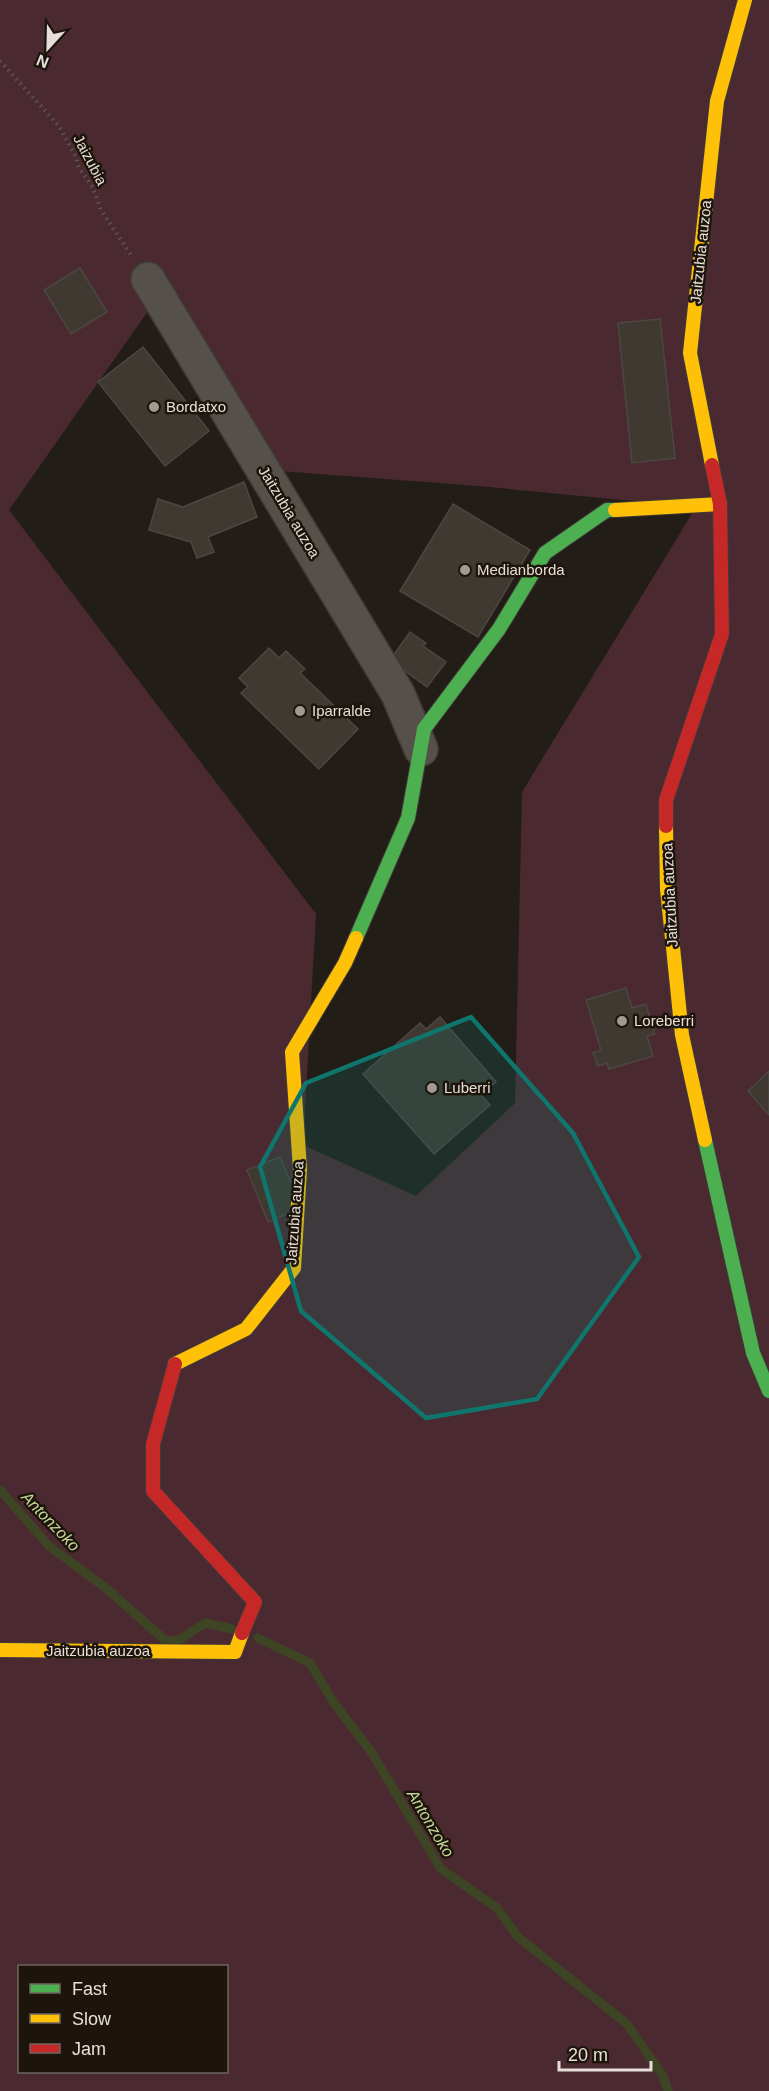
<svg xmlns="http://www.w3.org/2000/svg" width="769" height="2091" viewBox="0 0 769 2091" font-family="Arial,sans-serif">
  <style>
    .green { fill: #4a2a30; fill-rule: evenodd }
    .lines { fill: none; stroke-linecap: round; stroke-linejoin: round }
    .stream { stroke: #3d4524; stroke-width: 9 }
    .building { fill: #3f3931; stroke: #4b4742; stroke-width: 1.5 }
    .street-casing { stroke: #403a37; stroke-width: 36 }
    .fast-casing { stroke: #403a37; stroke-width: 16 }
    .slow-casing { stroke: #403a37; stroke-width: 16 }
    .jam-casing { stroke: #403a37; stroke-width: 16 }
    .path { stroke: #5b5753; stroke-width: 4; stroke-dasharray: 1.5 4.5; stroke-linecap: butt }
    .street { stroke: #56504b; stroke-width: 33 }
    .fast { stroke: #4caf50; stroke-width: 14 }
    .slow { stroke: #ffc107; stroke-width: 14 }
    .jam { stroke: #c62828; stroke-width: 14 }
    .marked { fill: #0f766e; fill-opacity: 0.2; stroke: #0f766e; stroke-width: 4.5; stroke-linejoin: round }
    .poi-dot { fill: #a29b95; stroke: #1d140b; stroke-width: 2 }
    .labels { text-anchor: middle; stroke-width: 5; stroke-linejoin: round; paint-order: stroke }
    .street-label { font-size: 15px; fill: #e6dfd9; stroke: #1d140b }
    .poi-label { font-size: 15px; fill: #e6dfd9; stroke: #1d140b; text-anchor: start }
    .water-label { font-size: 16px; font-style: italic; fill: #c6d798; stroke: #1d140b }
  </style>
  <rect width="100%" height="100%" fill="#231d18"/>
  <path class="green" d="M 0,0 L 769,0 L 769,2091 L 0,2091 ZM 162,291 L 266,470 L 478,486 L 696,507 L 522,792 L 515,1103 L 416,1196 L 303,1145 L 316,914 L 9,510 ZM 20,1966 L 226,1966 L 226,2072 L 20,2072 Z"/>
  <g class="lines">
    <path class="stream" d="M 0,1490 L 49,1546 L 107,1589 L 166,1641 L 179,1640 L 205,1623 L 232,1629
      M 258,1638 L 310,1663 L 334,1703 L 372,1753 L 441,1869 L 497,1908 L 518,1937 L 627,2024 L 663,2076 L 668,2091"/>
  </g>
  <path class="building" d="M 80,268 L 107,312 L 71,334 L 44,290 Z
    M 660,319 L 675,458 L 632,463 L 618,323 Z
    M 143,347 L 209,431 L 165,466 L 98,382 Z
    M 244,482 L 257,517 L 208,537 L 214,552 L 197,558 L 191,542 L 149,530 L 158,499 L 183,507 Z
    M 453,504 L 530,550 L 478,637 L 400,591 Z
    M 410,632 L 426,643 L 423,646 L 446,662 L 427,687 L 390,660 Z
    M 269,648 L 279,658 L 286,651 L 305,669 L 300,673 L 358,729 L 319,769 L 241,693 L 248,687 L 239,678 Z
    M 626,988 L 632,1008 L 646,1004 L 655,1034 L 647,1036 L 653,1056 L 609,1069 L 607,1063 L 598,1066 L 593,1053 L 601,1050 L 586,1000 Z
    M 440,1017 L 496,1082 L 481,1095 L 490,1105 L 434,1154 L 363,1074 L 420,1023 L 426,1029 Z
    M 769,1071 L 769,1115 L 748,1091 Z
    M 280,1157 L 294,1191 L 294,1211 L 268,1222 L 247,1170 Z"/>
  <g class="lines">
    <defs>
      <path id="street" d="M 148,279 L 398,694 L 421,749"/>
      <path id="fast" d="M 356,938 L 408,818 L 424,729 L 499,629 L 545,553 L 607,510 L 615,510
        M 705,1140 L 753,1353 L 769,1391"/>
      <path id="slow" d="M 712,465 L 690,353 L 717,101 L 745,0
        M 615,510 L 720,504
        M 666,826 L 667,889 L 682,1035 L 705,1140
        M 175,1364 L 246,1329 L 294,1268 L 300,1169 L 292,1052 L 345,963 L 356,938
        M 0,1650 L 235,1652 L 242,1633"/>
      <path id="jam" d="M 666,826 L 666,800 L 722,634 L 720,504 L 712,465
        M 175,1364 L 153,1444 L 153,1491 L 255,1602 L 242,1633"/>
    </defs>
    <use href="#street" class="street-casing"/>
    <use href="#fast" class="fast-casing"/>
    <use href="#slow" class="slow-casing"/>
    <use href="#jam" class="jam-casing"/>
    <path class="path" d="M 0,61 L 59,126 L 76,157 L 79,168 L 93,188 L 101,210 L 131,255"/>
    <use href="#street" class="street"/>
    <use href="#fast" class="fast"/>
    <use href="#slow" class="slow"/>
    <use href="#jam" class="jam"/>
  </g>
  <path class="marked" d="M 471,1017 L 573,1133 L 639,1257 L 537,1399 L 426,1418 L 301,1311 L 260,1167 L 306,1083 Z"/>
  <g class="poi-dot">
    <circle cx="154" cy="407" r="6"/>
    <circle cx="465" cy="570" r="6"/>
    <circle cx="300" cy="711" r="6"/>
    <circle cx="622" cy="1021" r="6"/>
    <circle cx="432" cy="1088" r="6"/>
  </g>
  <g class="labels">
    <g class="street-label">
      <text transform="translate(90 160) rotate(62)" y="5">Jaizubia</text>
      <text transform="translate(701 252) rotate(-84)" y="5">Jaitzubia auzoa</text>
      <text transform="translate(289 512) rotate(59)" y="5">Jaitzubia auzoa</text>
      <text transform="translate(670 895) rotate(-93)" y="5">Jaitzubia auzoa</text>
      <text transform="translate(295 1213) rotate(-86)" y="5">Jaitzubia auzoa</text>
      <text x="98" y="1656">Jaitzubia auzoa</text>
    </g>
    <g class="poi-label">
      <text x="166" y="412">Bordatxo</text>
      <text x="477" y="575">Medianborda</text>
      <text x="312" y="716">Iparralde</text>
      <text x="634" y="1026">Loreberri</text>
      <text x="444" y="1093">Luberri</text>
    </g>
    <g class="water-label">
      <text transform="translate(51 1521) rotate(46)" y="6">Antonzoko</text>
      <text transform="translate(431 1823) rotate(59)" y="6">Antonzoko</text>
    </g>
  </g>
  <rect x="18" y="1965" width="210" height="108" fill="#1d140b" stroke="#6d655d" stroke-width="1.5"/>
  <rect x="30" y="1984" width="30" height="9" fill="#4caf50" stroke="#6d655d" stroke-width="1.5"/>
  <text x="72" y="1995" font-size="18" fill="#e6dfd9">Fast</text>
  <rect x="30" y="2014" width="30" height="9" fill="#ffc107" stroke="#6d655d" stroke-width="1.5"/>
  <text x="72" y="2025" font-size="18" fill="#e6dfd9">Slow</text>
  <rect x="30" y="2044" width="30" height="9" fill="#c62828" stroke="#6d655d" stroke-width="1.5"/>
  <text x="72" y="2055" font-size="18" fill="#e6dfd9">Jam</text>
  <g transform="translate(48 48) rotate(202)" stroke="#1d140b" stroke-width="4.5" paint-order="stroke">
  <path d="M0-4.5L10 22L0 15L-10 22Z" fill="#e6dfd9"/>
  <text y="-9" font-size="16" font-weight="bold" text-anchor="middle" fill="#e6dfd9">N</text>
  </g>
  <path d="M559 2061v9h92v-9" fill="none" stroke="#e6dfd9" stroke-width="3"/>
  <text x="568" y="2061" font-size="18" fill="#e6dfd9" stroke="#1d140b" stroke-width="4.5" paint-order="stroke">20 m</text>
</svg>
